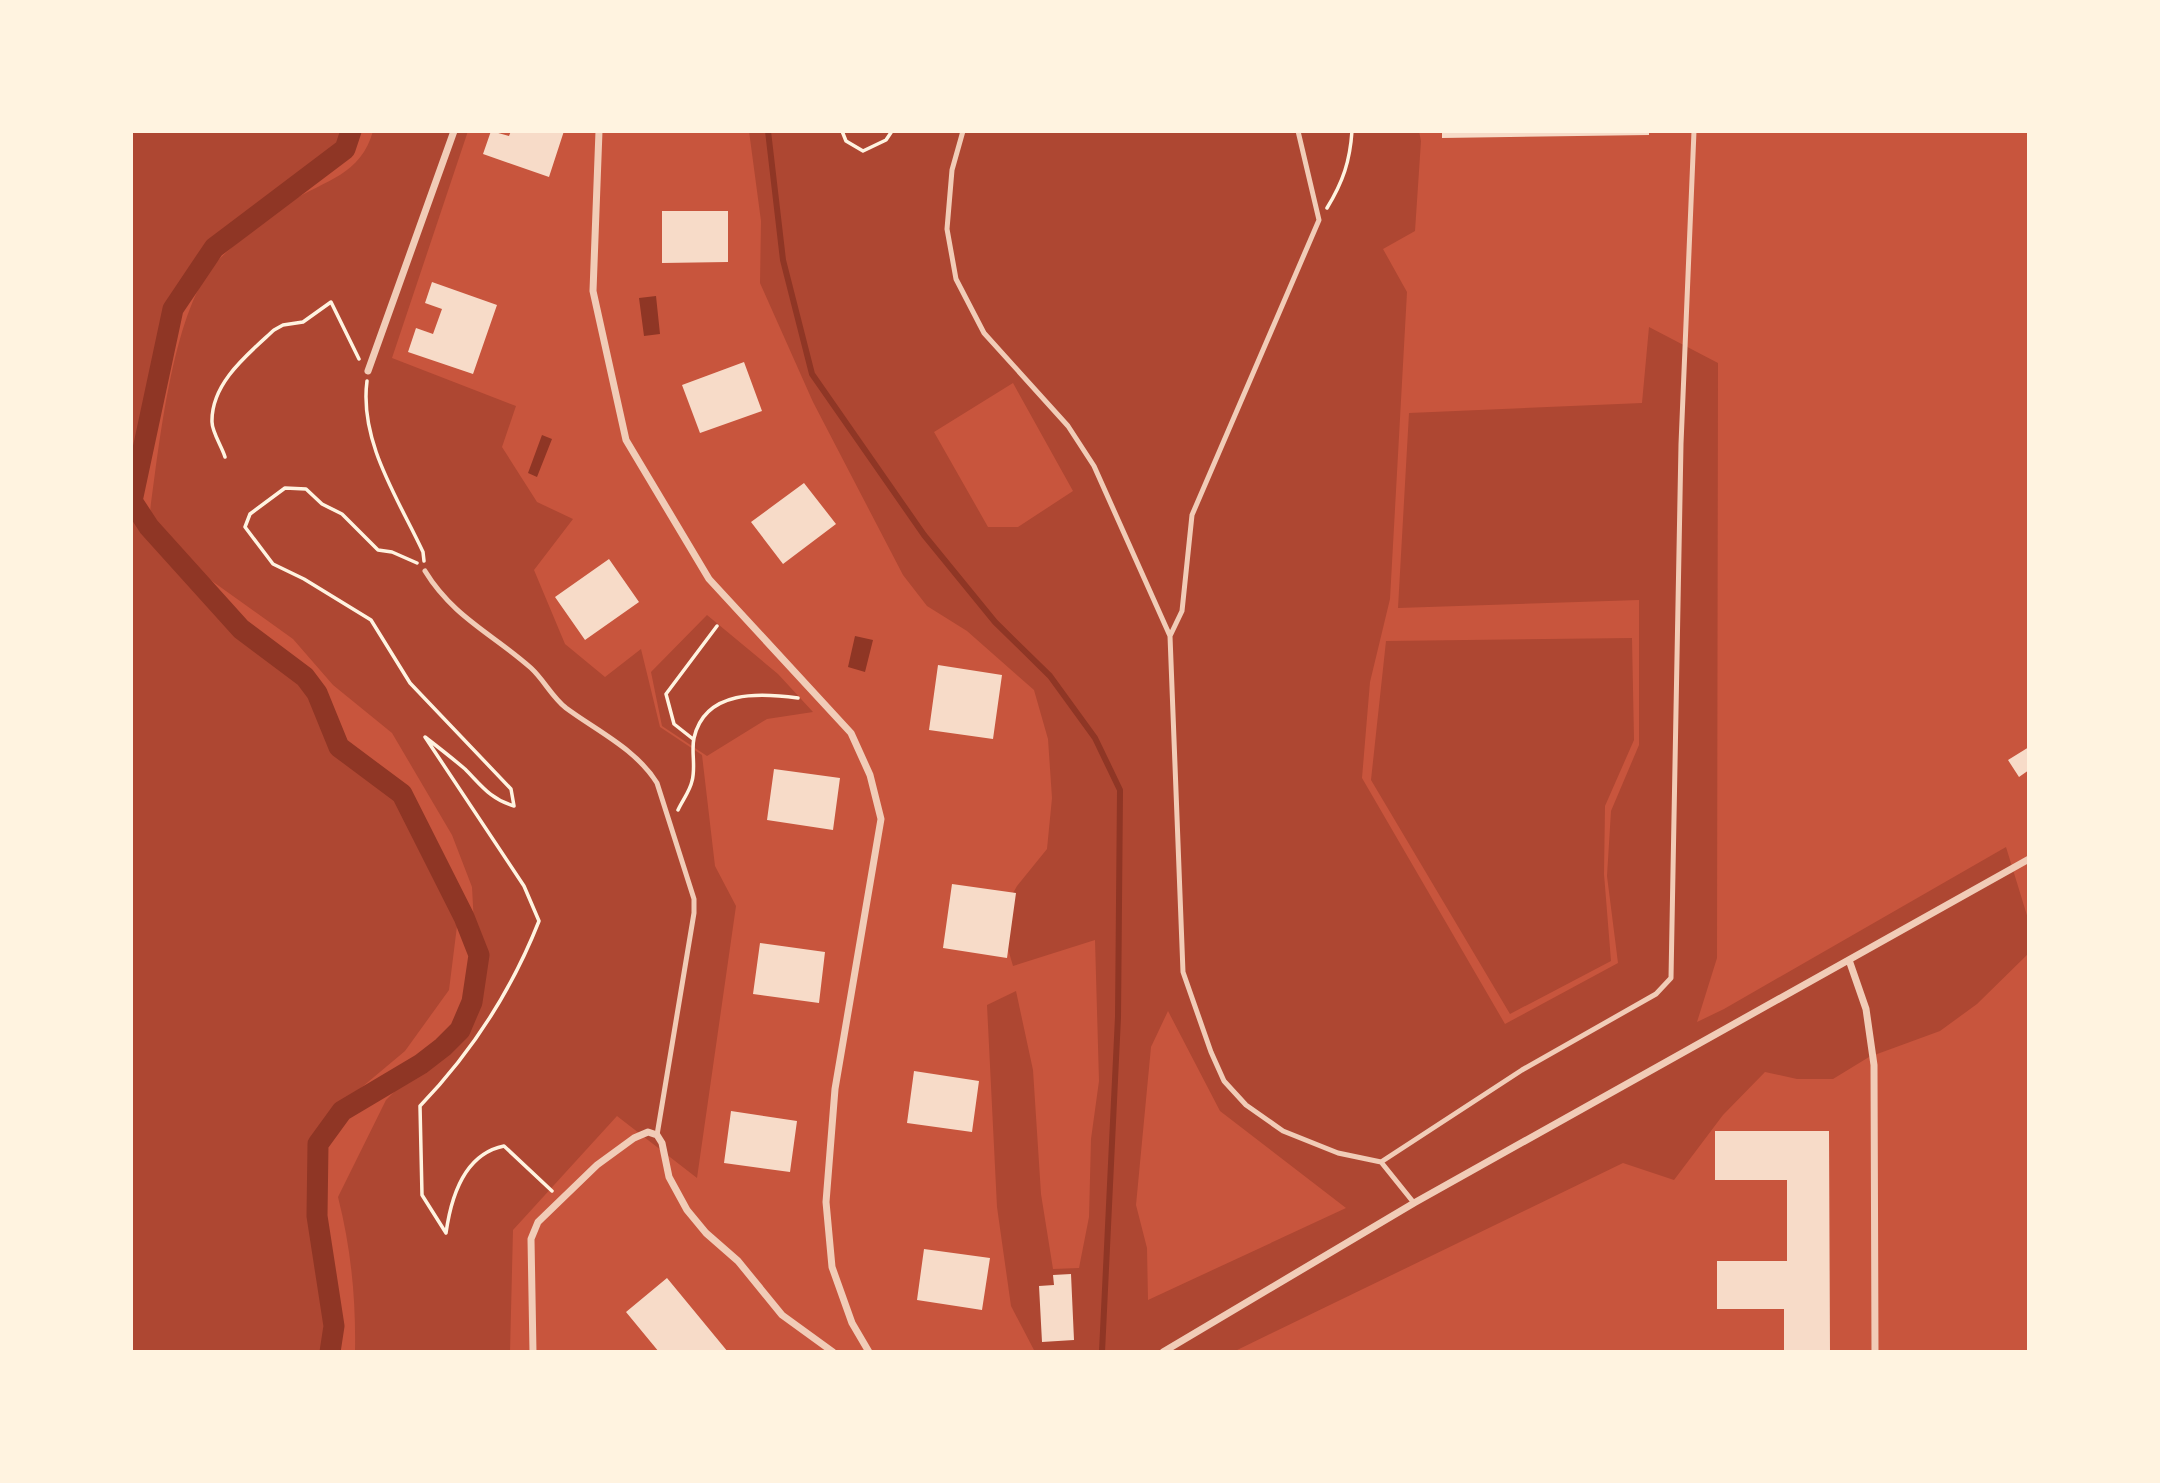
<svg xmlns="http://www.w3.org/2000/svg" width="2160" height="1483" viewBox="0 0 2160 1483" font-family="Helvetica,sans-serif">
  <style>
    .green { fill: #ae4732; fill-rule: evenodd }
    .water { fill: #8f3625 }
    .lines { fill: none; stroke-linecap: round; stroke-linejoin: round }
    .stream { stroke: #8f3625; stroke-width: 6 }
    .canal { stroke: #8f3625; stroke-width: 21 }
    .building { fill: #f7dbc8 }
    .path { stroke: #fff3e0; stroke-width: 3.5 }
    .service { stroke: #f1ccb7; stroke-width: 5 }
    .minor { stroke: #f1ccb7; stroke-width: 7 }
  </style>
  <rect width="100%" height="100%" fill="#c8553d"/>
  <path class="green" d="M 131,131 L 345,131 L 340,145 L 209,244 L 167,306 L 131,472 Z
    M 373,131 L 468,131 L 392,358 L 516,406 L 502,447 L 537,502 L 573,519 L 534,570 L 565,644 L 605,677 L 641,649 L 660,727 L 702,755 L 715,866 L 736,906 L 697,1178 L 617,1116 L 513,1230 L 510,1352 L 355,1352 C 356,1299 351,1248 338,1197 L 386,1100 L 413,1073 L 430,1065 L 466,999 L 475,943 L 472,887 L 452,835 L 392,733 L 333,685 L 293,639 L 205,576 L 171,541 L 150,512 C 159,447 172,316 213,266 C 227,249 272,214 292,201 C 325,180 361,175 373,131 Z
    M 749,131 L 1419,131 L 1421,141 L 1415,231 L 1383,249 L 1407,292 L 1390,599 L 1370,682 L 1362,778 L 1505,1024 L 1618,963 L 1607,876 L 1611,811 L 1639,745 L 1639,600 L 1398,608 L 1409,413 L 1642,403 L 1649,327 L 1718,363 L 1717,958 L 1697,1022 L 1724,1009 L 2006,847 L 2029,922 L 2029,953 L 1977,1004 L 1940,1031 L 1869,1057 L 1833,1079 L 1797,1079 L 1765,1072 L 1723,1115 L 1674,1180 L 1623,1163 L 1233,1352 L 1035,1352 L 1011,1306 L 997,1207 L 987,1005 L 1016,991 L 1033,1070 L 1041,1194 L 1053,1269 L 1079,1268 L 1089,1217 L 1091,1139 L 1099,1081 L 1095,940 L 1013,966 L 999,918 L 1017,886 L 1047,849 L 1052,798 L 1048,739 L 1034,690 L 967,631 L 927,606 L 903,575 L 813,402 L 760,283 L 761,221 ZM 1013,383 L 1073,491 L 1018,527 L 988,527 L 934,432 ZM 1168,1011 L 1220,1111 L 1346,1208 L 1148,1300 L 1147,1248 L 1136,1205 L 1151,1047 Z
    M 131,512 L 144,531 L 236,631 L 294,666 L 346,745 L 385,774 L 408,813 L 458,918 L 449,990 L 405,1051 L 337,1108 L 321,1162 L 321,1228 L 335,1306 L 326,1352 L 131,1352 Z
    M 707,615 L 778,674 L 813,712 L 767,719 L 707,756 L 662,726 L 651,672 Z
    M 1632,638 L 1634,740 L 1605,806 L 1604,874 L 1611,961 L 1510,1014 L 1371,780 L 1386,641 Z"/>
  <path class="water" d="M 656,296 L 660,334 L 644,336 L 639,298 Z
    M 542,435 L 552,439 L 537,477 L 528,473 Z
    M 855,636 L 873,640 L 865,672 L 848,667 Z"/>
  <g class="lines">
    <path class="stream" d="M 768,131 L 783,260 L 812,374 L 924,535 L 995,622 L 1050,676 L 1095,738 L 1120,790 L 1118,1017 L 1102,1352"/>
    <path class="canal" d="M 330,1352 L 334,1326 L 317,1216 L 318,1144 L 342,1111 L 421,1064 L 443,1047 L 460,1030 L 472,1002 L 479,955 L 464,917 L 402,794 L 339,747 L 317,693 L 305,677 L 241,629 L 149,527 L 132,501 L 173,309 L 214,248 L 345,149 L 351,131"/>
  </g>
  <path class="building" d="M 491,131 L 509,136 L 511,131 L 564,131 L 549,177 L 483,154 Z
    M 1442,131 L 1649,131 L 1649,135 L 1442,138 Z
    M 662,211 L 728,211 L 728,262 L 662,263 Z
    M 432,282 L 497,305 L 473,374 L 408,352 L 416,328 L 433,334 L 442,309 L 425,303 Z
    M 744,362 L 762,411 L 700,433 L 682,385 Z
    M 804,483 L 836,524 L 783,564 L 751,522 Z
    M 609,559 L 639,602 L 585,640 L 555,597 Z
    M 938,665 L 1002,675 L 993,739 L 929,730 Z
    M 2029,747 L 2029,770 L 2019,777 L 2008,760 Z
    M 774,769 L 840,778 L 833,830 L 767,820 Z
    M 952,884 L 1016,893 L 1007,958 L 943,948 Z
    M 760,943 L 825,952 L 819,1003 L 753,994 Z
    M 914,1071 L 979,1081 L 972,1132 L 907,1123 Z
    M 731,1111 L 797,1121 L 790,1172 L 724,1163 Z
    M 1715,1131 L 1829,1131 L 1830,1352 L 1784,1352 L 1784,1309 L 1717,1309 L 1717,1261 L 1787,1261 L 1787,1180 L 1715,1180 Z
    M 924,1249 L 990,1258 L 982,1310 L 917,1300 Z
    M 1071,1274 L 1074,1340 L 1042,1342 L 1039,1286 L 1054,1285 L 1053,1275 Z
    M 667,1278 L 728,1352 L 659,1352 L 626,1312 Z"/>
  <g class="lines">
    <path class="path" d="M 842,131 L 846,141 L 863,151 L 886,140 L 892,131
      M 1327,208 C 1343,182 1350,161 1352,131
      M 367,381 C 359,442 399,500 423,552 L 424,561
      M 225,457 C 222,447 212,432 212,422 C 211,383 248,354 274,330 L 283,325 L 303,322 L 331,302 L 359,359
      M 417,563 L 392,552 L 378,550 L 342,514 L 322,504 L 306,489 L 285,488 L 250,514 L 245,527 L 273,564 L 304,579 L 371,620 L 410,683 L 511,789 L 514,806 C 490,799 481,785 465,769 C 452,758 438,747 425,737 L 524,886 L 539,921 C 511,992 472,1052 420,1106 L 422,1195 L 446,1233 C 451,1197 464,1154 504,1146 L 552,1191
      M 693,739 L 674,724 L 666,694 L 717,626
      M 678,810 C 682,801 690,791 692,781 C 696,767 691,751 694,738 C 705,689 761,693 798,698"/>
    <path class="service" d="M 963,131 L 952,170 L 947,229 L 956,279 L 984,333 L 1068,426 L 1094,466 L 1170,636 L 1183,972 L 1211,1052 L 1224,1081 L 1246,1105 L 1283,1131 L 1338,1153 L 1381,1162 L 1414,1203
      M 425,571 C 453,617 493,634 531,668 C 544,680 552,697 566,708 C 597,731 636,749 657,783 L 694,899 L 694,913 L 657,1135
      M 1170,636 L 1182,611 L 1192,515 L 1319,220 L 1298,131
      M 1381,1162 L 1522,1070 L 1656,994 L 1671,978 L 1681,444 L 1694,131"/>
    <path class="minor" d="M 599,131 L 593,291 L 626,440 L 709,579 L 851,733 L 870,775 L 881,819 L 835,1089 L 826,1202 L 832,1267 L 852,1323 L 869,1352
      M 368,371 L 454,131
      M 1849,960 L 1866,1009 L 1874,1065 L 1875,1352
      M 533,1352 L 531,1239 L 538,1222 L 597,1165 L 634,1138 L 648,1132 L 657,1135 L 662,1143 L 669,1177 L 687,1210 L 706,1233 L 738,1261 L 782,1315 L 833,1352
      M 1163,1352 L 1414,1203 L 2029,859"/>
  </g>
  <rect width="2160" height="1483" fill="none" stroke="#fff3e0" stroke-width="266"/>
</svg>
